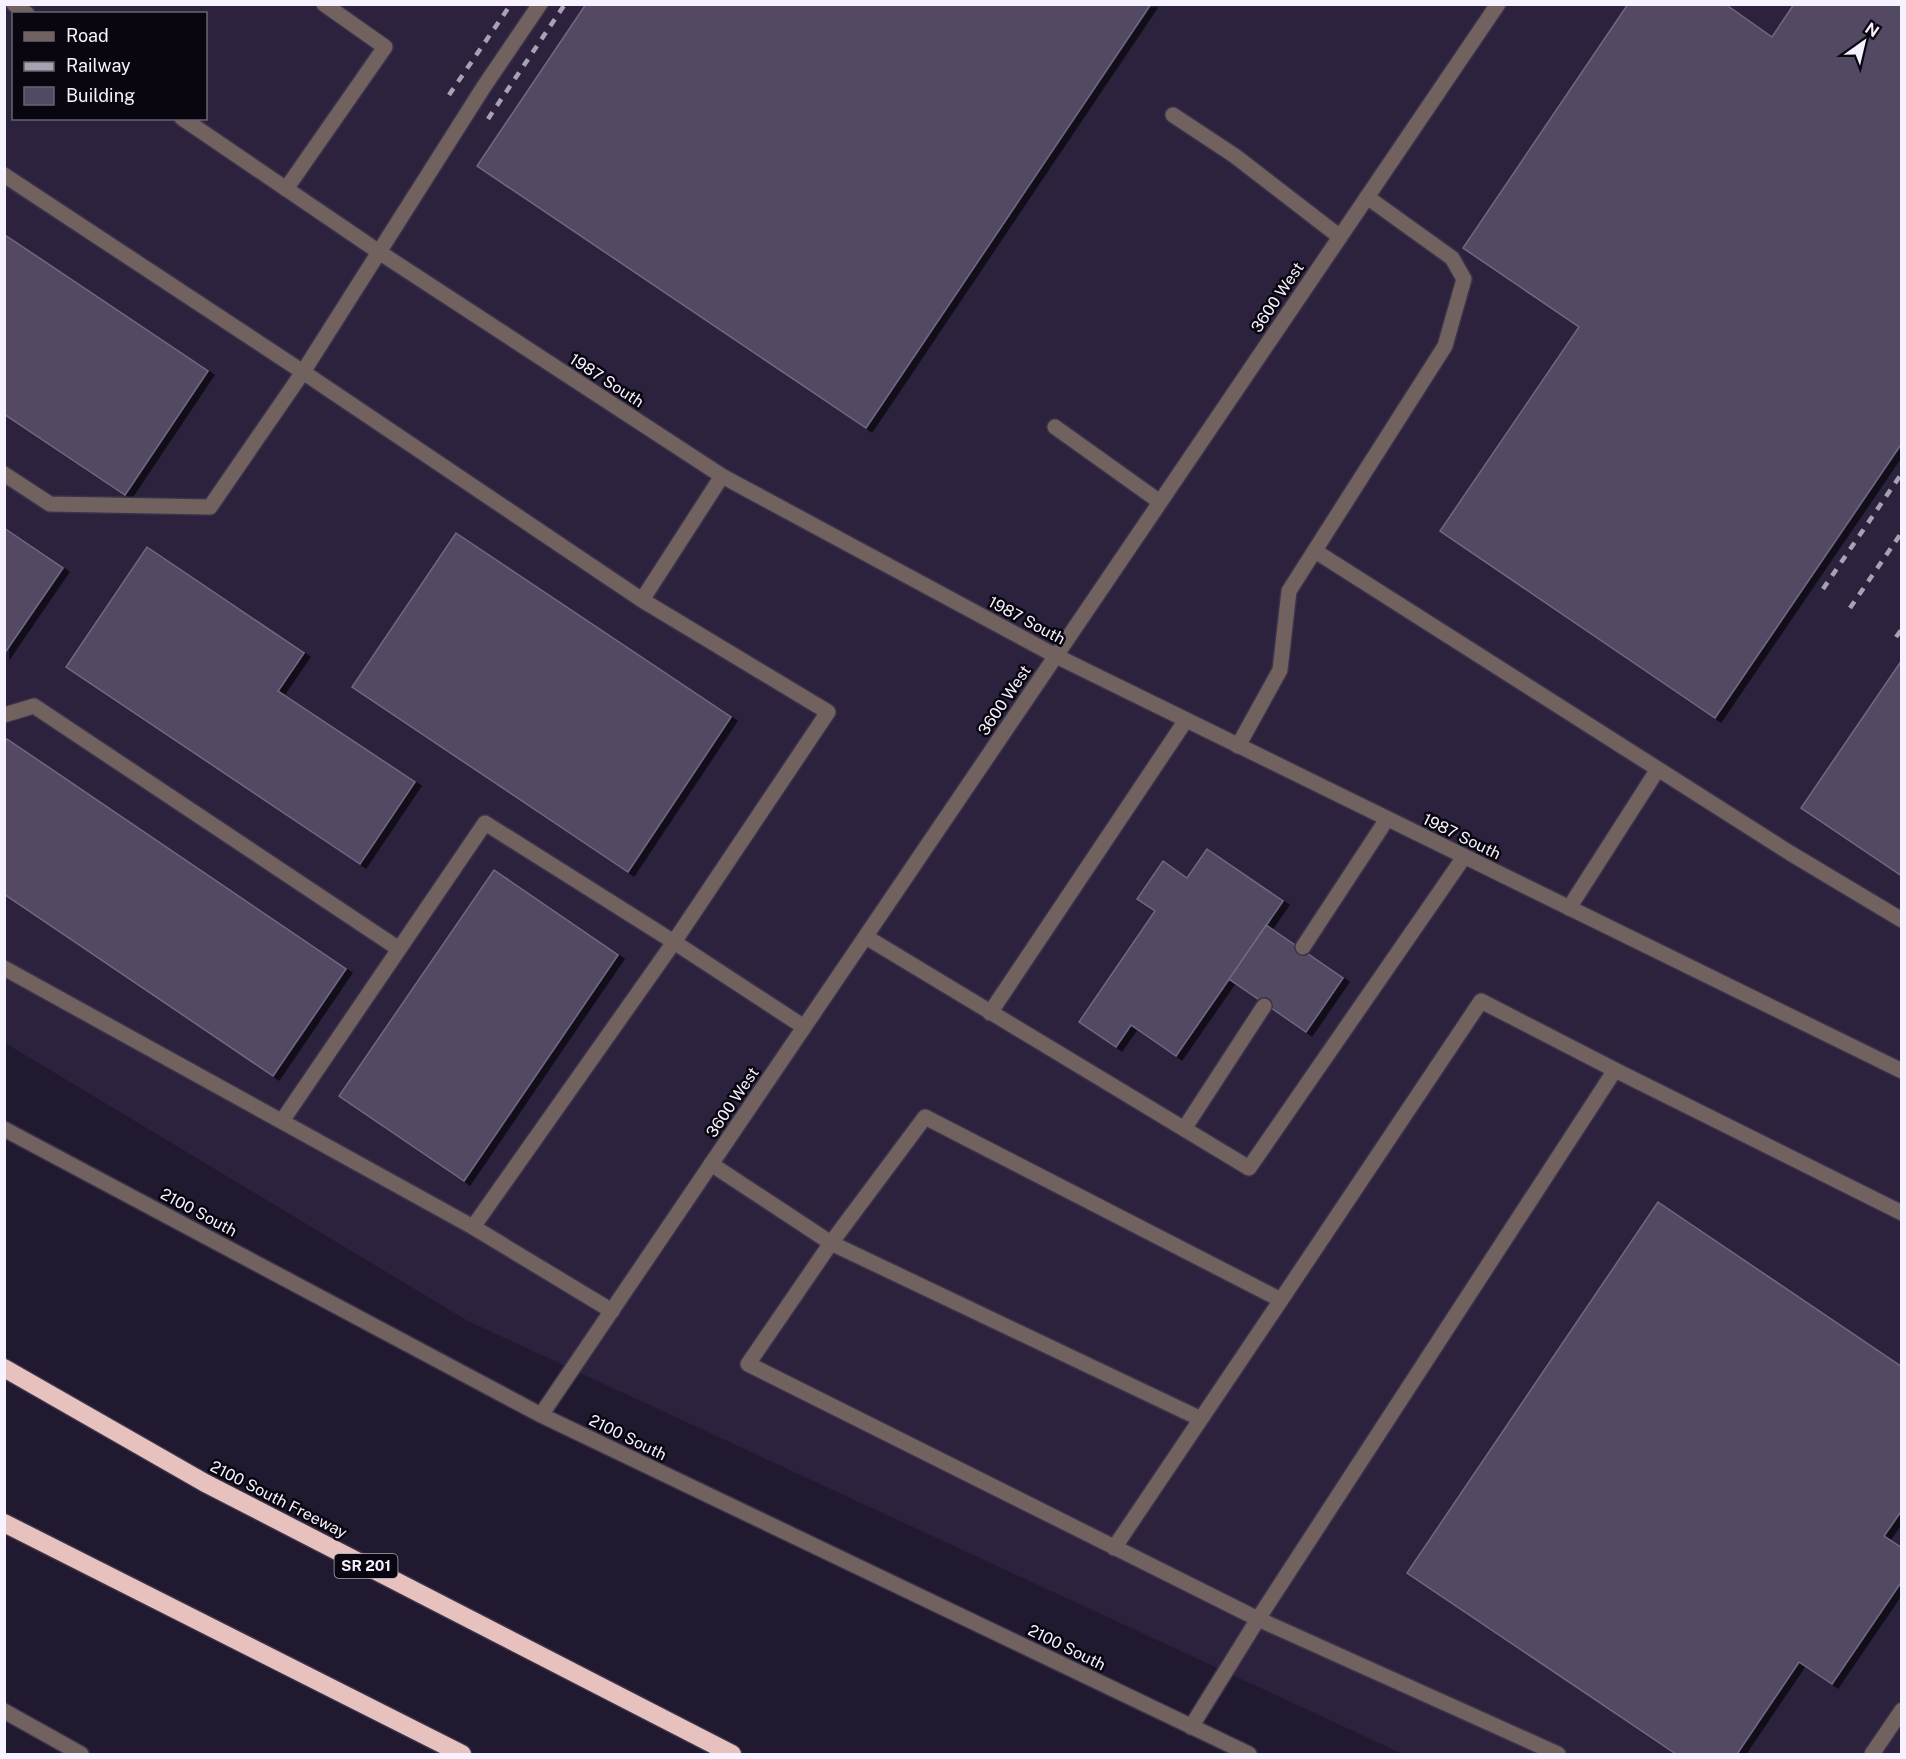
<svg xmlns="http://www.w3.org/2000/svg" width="1906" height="1759" viewBox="0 0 1906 1759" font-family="'Public Sans',sans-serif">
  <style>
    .built { fill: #2c223e; fill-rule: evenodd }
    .building { fill: #524963; stroke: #716883; stroke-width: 1.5; filter: url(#shadow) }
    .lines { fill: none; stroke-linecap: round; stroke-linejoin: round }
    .service-casing { stroke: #3b3349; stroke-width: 18 }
    .minor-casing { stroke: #3b3349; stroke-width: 18 }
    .tertiary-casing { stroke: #3b3349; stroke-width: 18 }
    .motorway-casing { stroke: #3b3349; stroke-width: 21 }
    .service { stroke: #716260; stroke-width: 15 }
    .minor { stroke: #716260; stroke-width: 15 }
    .tertiary { stroke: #716260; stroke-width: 15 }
    .motorway { stroke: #e7c1be; stroke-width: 18 }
    .rail { stroke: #a8a2b3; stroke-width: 4.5; stroke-dasharray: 8 8; stroke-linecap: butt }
    .labels { text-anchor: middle; stroke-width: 5; stroke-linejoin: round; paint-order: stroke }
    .shield { fill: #090610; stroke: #afabb7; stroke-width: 1.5 }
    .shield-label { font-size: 15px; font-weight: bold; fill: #f6f2ff }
    .street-label { font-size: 16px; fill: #f6f2ff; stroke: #090610 }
  </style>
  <defs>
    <filter id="shadow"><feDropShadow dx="6" dy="4" stdDeviation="0" flood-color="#0009"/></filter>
  </defs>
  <rect width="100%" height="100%" fill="#211930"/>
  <path class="built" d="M 4,5 L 1901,5 L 1901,1754 L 1403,1754 L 468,1321 L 5,1043 ZM 14,14 L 206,14 L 206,118 L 14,118 Z"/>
  <path class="building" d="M 586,4 L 1151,4 L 866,428 L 477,166 Z
    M 1628,4 L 1725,4 L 1772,37 L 1794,4 L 1902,4 L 1902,443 L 1715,718 L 1440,531 L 1579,327 L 1463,248 Z
    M 5,235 L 208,371 L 125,495 L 4,414 Z
    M 4,528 L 63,568 L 4,654 Z
    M 456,533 L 731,717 L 628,872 L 352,687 Z
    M 147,547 L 304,653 L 278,691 L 415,782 L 360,864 L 66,667 Z
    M 1902,660 L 1902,876 L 1801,808 Z
    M 7,739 L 346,969 L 273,1076 L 4,894 L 4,743 Z
    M 1207,849 L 1283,901 L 1176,1056 L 1131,1025 L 1116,1047 L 1079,1022 L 1155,911 L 1137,899 L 1163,861 L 1187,878 Z
    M 494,870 L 618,955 L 464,1181 L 339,1096 Z
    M 1266,925 L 1343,978 L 1306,1032 L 1229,979 Z
    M 1658,1202 L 1902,1367 L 1902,1510 L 1884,1536 L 1902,1548 L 1902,1581 L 1832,1684 L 1799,1662 L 1737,1754 L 1676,1754 L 1407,1573 Z"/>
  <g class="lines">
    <defs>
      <path id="service" d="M 1173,115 L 1235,156 L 1340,237
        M 4,175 L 303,372 L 483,88 L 540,4
        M 286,189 L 385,47 L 324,4
        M 1055,427 L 1160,502
        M 4,474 L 50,504 L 210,507 L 303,372 L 642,600 L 722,476
        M 1315,551 L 1790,853 L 1902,920
        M 4,715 L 34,706 L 399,949
        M 1238,746 L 1280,670 L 1289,591 L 1445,346 L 1464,279 L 1452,258 L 1367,197
        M 1569,908 L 1658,769
        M 866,937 L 1249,1168 L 1464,857
        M 1303,947 L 1387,819
        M 4,968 L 473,1227
        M 990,1013 L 1186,720
        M 282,1121 L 485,823 L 674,942 L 828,712 L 642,600
        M 1184,1129 L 1264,1006
        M 711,1164 L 831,1243 L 748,1364 L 1258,1619 L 1191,1727
        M 612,1311 L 473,1227 L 674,942 L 804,1027
        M 1201,1419 L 831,1243 L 925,1117 L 1281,1300 L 1481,1001 L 1615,1070
        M 1114,1548 L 1281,1300
        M 1558,1754 L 1258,1619 L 1615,1070 L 1902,1213
        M 1872,1754 L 1902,1710"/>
      <path id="minor" d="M 14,4 L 27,14
        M 182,118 L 379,252 L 722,476 L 1056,656 L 1902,1071
        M 4,1129 L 541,1415 L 1249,1754
        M 541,1415 L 1498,4"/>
      <path id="tertiary" d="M 4,1711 L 81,1754"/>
      <path id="motorway" d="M 4,1368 L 205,1483 L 732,1754
        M 4,1523 L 462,1754"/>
    </defs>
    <use href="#service" class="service-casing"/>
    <use href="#minor" class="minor-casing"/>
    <use href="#tertiary" class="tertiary-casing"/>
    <use href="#motorway" class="motorway-casing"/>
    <use href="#service" class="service"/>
    <use href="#minor" class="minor"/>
    <use href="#tertiary" class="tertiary"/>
    <use href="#motorway" class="motorway"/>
    <path class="rail" d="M 449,95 L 511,4
      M 488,119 L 565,4
      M 1823,589 L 1902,473
      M 1850,608 L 1902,532
      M 1896,637 L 1902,629"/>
  </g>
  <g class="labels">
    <rect class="shield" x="334.5" y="1554" width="63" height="24" rx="4.5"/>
    <g class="shield-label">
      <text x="366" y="1571">SR 201</text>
    </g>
    <g class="street-label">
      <text transform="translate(1277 297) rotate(-56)" y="6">3600 West</text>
      <text transform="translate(607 380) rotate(33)" y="6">1987 South</text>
      <text transform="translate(1027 620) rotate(28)" y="6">1987 South</text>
      <text transform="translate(1004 700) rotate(-56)" y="6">3600 West</text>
      <text transform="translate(1462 836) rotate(26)" y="6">1987 South</text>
      <text transform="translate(732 1102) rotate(-56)" y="6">3600 West</text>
      <text transform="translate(199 1212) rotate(28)" y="6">2100 South</text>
      <text transform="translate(628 1437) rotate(26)" y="6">2100 South</text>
      <text transform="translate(279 1499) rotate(27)" y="6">2100 South Freeway</text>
      <text transform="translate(1067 1647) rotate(26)" y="6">2100 South</text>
    </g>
  </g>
  <rect width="1906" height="1759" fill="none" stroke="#f6f2ff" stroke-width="12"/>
  <rect x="12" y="12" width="195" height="108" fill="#090610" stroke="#686470" stroke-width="1.5"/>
  <rect x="24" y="32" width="30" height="9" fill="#716260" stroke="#686470" stroke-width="1.5"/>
  <text x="66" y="42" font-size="18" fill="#f6f2ff">Road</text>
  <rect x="24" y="62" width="30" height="9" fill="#a8a2b3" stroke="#686470" stroke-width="1.5"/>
  <text x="66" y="72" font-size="18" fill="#f6f2ff">Railway</text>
  <rect x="24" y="87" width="30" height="18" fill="#524963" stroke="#686470" stroke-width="1.5"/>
  <text x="66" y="102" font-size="18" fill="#f6f2ff">Building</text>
  <g transform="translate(1864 42) rotate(34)" stroke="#090610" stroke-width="4.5" paint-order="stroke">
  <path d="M0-4.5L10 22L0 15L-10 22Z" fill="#f6f2ff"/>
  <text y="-9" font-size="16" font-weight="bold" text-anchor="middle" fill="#f6f2ff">N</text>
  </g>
</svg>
